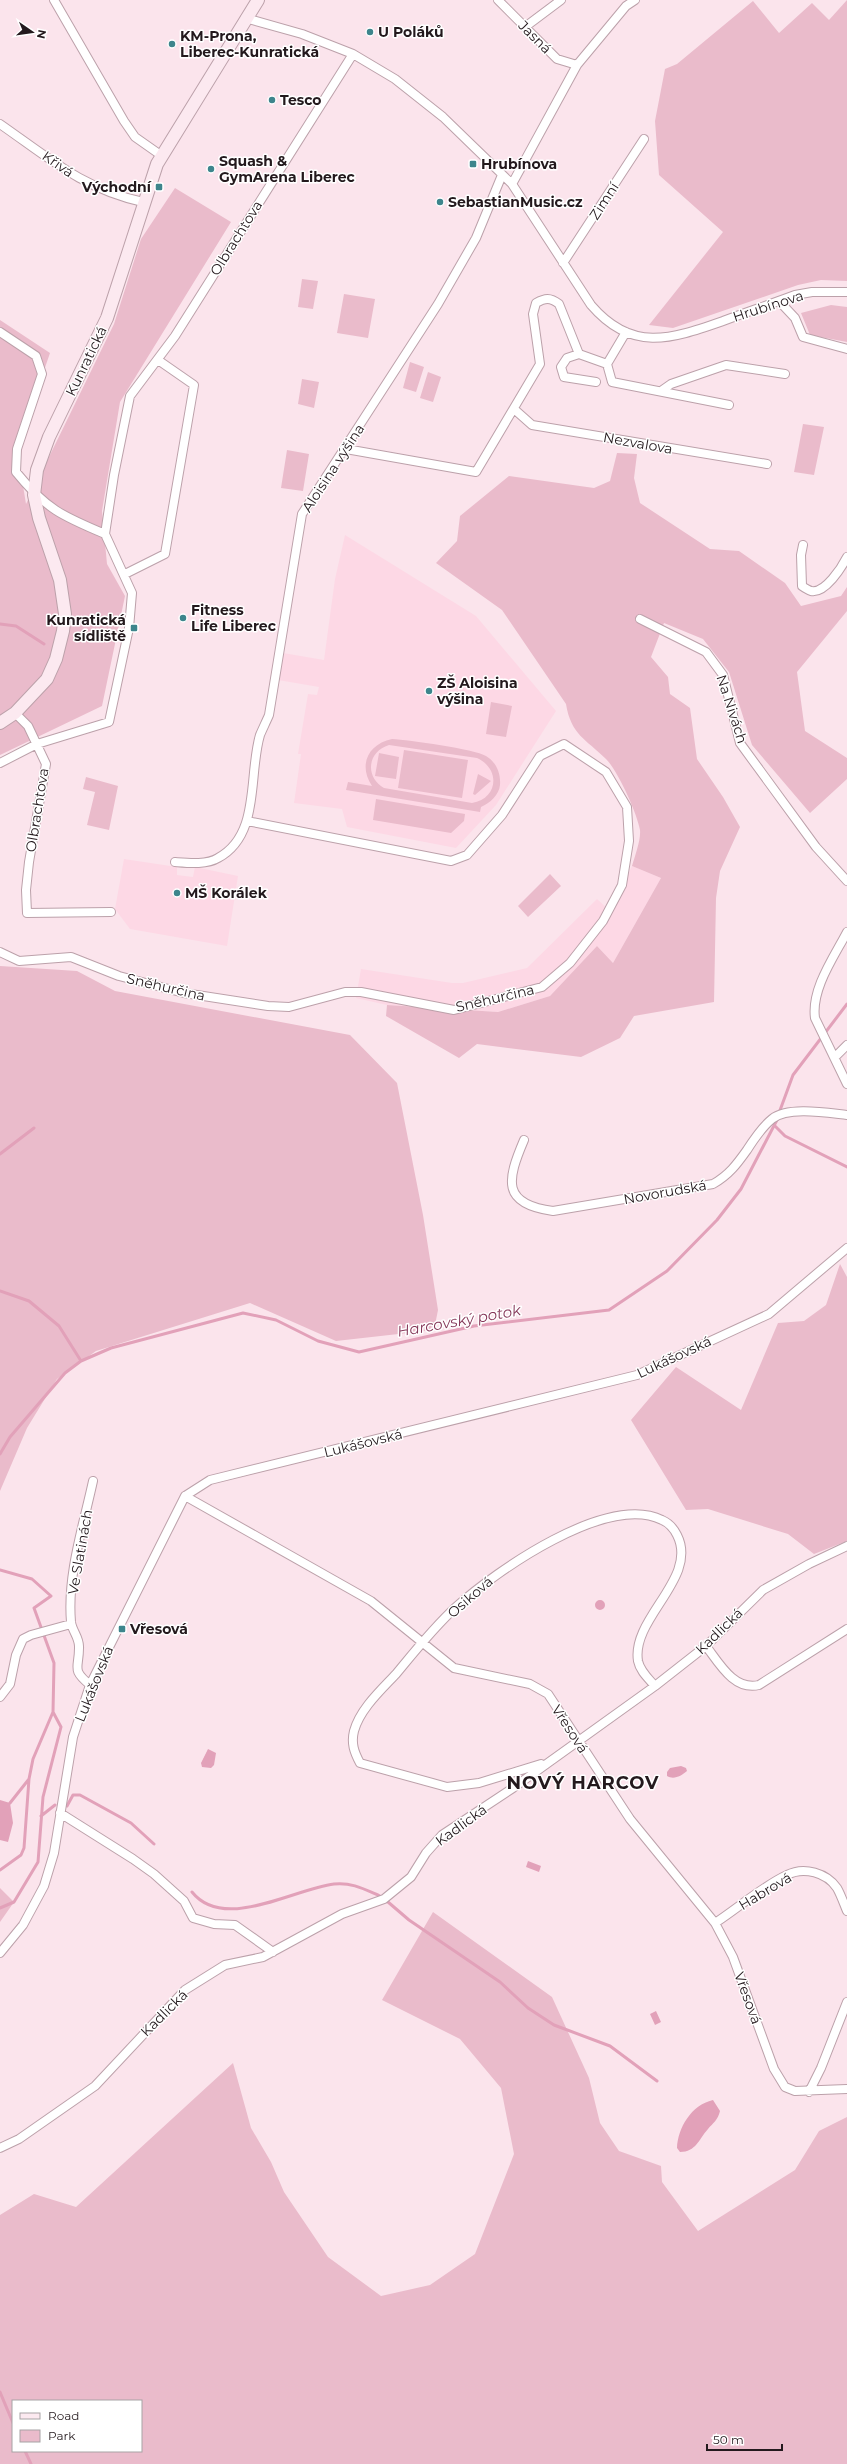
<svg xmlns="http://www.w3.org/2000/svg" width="847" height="2464" viewBox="0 0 847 2464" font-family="Montserrat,sans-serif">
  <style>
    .built { fill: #fdd8e5 }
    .green { fill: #eabbcb; fill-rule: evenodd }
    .water { fill: #e2a1b9 }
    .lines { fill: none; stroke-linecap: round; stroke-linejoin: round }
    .stream { stroke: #e2a1b9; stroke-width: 3 }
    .street-casing { stroke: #bca1aa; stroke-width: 10 }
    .secondary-casing { stroke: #bca1aa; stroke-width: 14 }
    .street { stroke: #fff; stroke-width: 8 }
    .secondary { stroke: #fce9f0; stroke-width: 12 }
    .poi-dot { fill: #3d858c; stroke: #fff; stroke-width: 1.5 }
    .labels { text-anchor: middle; stroke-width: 3; stroke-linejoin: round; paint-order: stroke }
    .poi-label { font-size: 14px; font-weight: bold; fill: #23191d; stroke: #fff; text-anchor: start }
    .street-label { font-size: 14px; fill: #23191d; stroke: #fff }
    .water-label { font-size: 15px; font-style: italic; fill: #853759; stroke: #fff }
    .district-label { font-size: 18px; font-weight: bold; letter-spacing: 1px; fill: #23191d; stroke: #fff }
  </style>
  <rect width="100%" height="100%" fill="#fbe4ec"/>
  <path class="built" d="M 345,535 L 476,616 L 556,711 L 496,805 L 456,848 L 347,827 L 342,809 L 294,803 L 301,754 L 298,754 L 308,694 L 317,695 L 319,687 L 278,680 L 282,660 L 283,653 L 324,660 L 335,579 Z
    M 124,859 L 177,867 L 177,875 L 193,877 L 195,867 L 238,876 L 227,946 L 130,929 L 115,909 Z
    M 632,866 L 661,878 L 613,963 L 597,946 L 550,996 L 498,1012 L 387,1005 L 356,998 L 361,969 L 452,983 L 463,983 L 527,968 L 597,899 L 611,912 Z"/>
  <path class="green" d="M 847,0 L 847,281 L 821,280 L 798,285 L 673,328 L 649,325 L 723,232 L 659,175 L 655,121 L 665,69 L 677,64 L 753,1 L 779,33 L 812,3 L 829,20 Z
    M 175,188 L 231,222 L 120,402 L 102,511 L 107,564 L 125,596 L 102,706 L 0,755 L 0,320 L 50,353 L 17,449 L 26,504 L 114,324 L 141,239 Z
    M 302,279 L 318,281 L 313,309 L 298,307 Z
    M 344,294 L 375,299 L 368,338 L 337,333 Z
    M 831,305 L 847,307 L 847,342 L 810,335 L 801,313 Z
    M 410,362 L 424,367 L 416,392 L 403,388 Z
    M 428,372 L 441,377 L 433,402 L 420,398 Z
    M 302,379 L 319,382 L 314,408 L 298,404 Z
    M 803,424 L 824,427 L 814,475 L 794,472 Z
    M 287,450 L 309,454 L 303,491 L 281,488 Z
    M 617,453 L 637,454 L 634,478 L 640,503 L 710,549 L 739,551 L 785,583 L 801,606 L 841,596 L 847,587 L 847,611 L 797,672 L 805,731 L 847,758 L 847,779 L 810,813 L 752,745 L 729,672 L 703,639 L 664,623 L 651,657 L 668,677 L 670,694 L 690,708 L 697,759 L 723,797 L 740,827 L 720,871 L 716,898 L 714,1002 L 634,1016 L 620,1038 L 581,1057 L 477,1044 L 459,1058 L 386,1016 L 387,1005 L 498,1012 L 550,996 L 597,946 L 613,963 L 661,878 L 632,866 C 635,856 641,840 640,830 C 637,813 618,771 606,759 C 586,739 571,735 566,704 L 502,610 L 436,563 L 457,541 L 460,516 L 509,476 L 594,488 L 610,481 Z
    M 491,702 L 512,706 L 506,737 L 486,734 Z
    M 392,739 C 408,740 475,749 486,756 C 496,762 501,773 500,785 C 499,795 490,803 481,807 L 480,812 L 346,790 L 348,782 L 372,786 C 358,765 368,744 392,739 ZM 389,745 L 477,758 C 501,769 498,799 472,803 L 384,788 C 365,777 367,752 389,745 Z
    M 404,750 L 468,760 L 462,798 L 398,788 Z
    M 379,753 L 399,757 L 396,779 L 375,776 Z
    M 478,774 L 491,781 L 475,795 L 473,794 Z
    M 86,777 L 118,786 L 109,830 L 87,825 L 95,792 L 83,789 Z
    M 376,799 L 465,814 L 464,821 L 451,833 L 373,820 Z
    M 550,874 L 561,886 L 528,917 L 518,906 Z
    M 0,966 L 77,971 L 115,991 L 350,1035 L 397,1083 L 423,1215 L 438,1310 L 434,1330 L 336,1341 L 250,1303 L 96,1351 L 57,1379 L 27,1428 L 0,1491 Z
    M 840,1264 L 847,1277 L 847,1541 L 814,1554 L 788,1534 L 708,1509 L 686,1510 L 631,1420 L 676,1367 L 741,1410 L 778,1323 L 804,1321 L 826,1305 Z
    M 0,1888 L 14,1902 L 0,1922 Z
    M 433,1912 L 552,1997 L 589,2078 L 600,2123 L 619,2151 L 661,2166 L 662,2182 L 698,2231 L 795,2170 L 819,2131 L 847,2117 L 847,2464 L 0,2464 L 0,2215 L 34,2194 L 76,2207 L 233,2063 L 251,2128 L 271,2162 L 284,2192 L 328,2257 L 381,2296 L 430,2285 L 475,2254 L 514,2154 L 501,2088 L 460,2039 L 382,2000 ZM 13,2401 L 141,2401 L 141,2451 L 13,2451 Z"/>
  <path class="water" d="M595 1605a5 5 0 1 1 10 0a5 5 0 1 1-10 0Z
    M 208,1749 L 216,1753 L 214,1765 L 211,1768 L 202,1767 L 201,1763 Z
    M 681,1766 L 686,1768 L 687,1771 C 681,1776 674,1780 667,1776 L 667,1772 L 670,1768 Z
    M 0,1800 L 10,1803 L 13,1823 L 8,1842 L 0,1840 Z
    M 528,1861 L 541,1866 L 539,1872 L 526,1867 Z
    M 656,2011 L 661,2022 L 655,2025 L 650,2014 Z
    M 713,2100 L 720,2111 C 718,2120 713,2123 708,2129 C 699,2139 696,2152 680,2152 L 677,2148 C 678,2128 691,2105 713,2100 Z"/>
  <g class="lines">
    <path class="stream" d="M 0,624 L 16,626 L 44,644
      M 779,1113 L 793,1075 L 847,1004
      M 775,1126 L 785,1136 L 847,1167
      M 0,1154 L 34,1128
      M 0,1291 L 29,1301 L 59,1326 L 81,1361
      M 0,1454 L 10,1437 L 65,1373 L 81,1361 L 111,1348 L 243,1313 L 276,1320 L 318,1341 L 359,1352 L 474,1326 L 609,1310 L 667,1271 L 717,1220 L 741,1189 L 778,1118
      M 0,1570 L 32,1579 L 51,1596 L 34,1608 L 54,1663 L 53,1712 L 61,1727 L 43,1797 L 38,1862 L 14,1902 L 0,1908
      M 10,1803 L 29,1779
      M 67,1806 L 73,1795 L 80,1795 L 131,1823 L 154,1844
      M 41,1816 L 55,1805
      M 0,1870 L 21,1855 L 24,1848 L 29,1779 L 33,1759 L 53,1712
      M 192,1892 C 224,1932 293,1889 334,1884 C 351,1882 364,1889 380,1896
      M 388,1902 L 409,1920 L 500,1982 L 528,2008 L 554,2025 L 610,2046 L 657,2081
      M 0,2392 L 13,2423
      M 25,2451 L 31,2464"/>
    <defs>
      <path id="street" d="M 54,0 L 124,121 L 135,137 L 162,156
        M 498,0 L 557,59 L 577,65
        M 245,18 L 302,34 L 353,54 L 395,79 L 443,117 L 512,184 L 591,305 C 632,353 671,339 723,321 C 747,312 771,304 795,295 L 812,292 L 847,292
        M 525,27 L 561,0
        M 0,124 C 49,158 83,189 143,202
        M 512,184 L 577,65 L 626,6 L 635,0
        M 563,263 L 644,139
        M 779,301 L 795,318 L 803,337 L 847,349
        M 0,332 L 36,356 L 42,374 L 17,449 L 16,472 C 46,509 62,516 105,534
        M 626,332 L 607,364 L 612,382 L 729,405
        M 596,382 L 564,377 L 561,367 L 567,358 L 579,354 L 607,364
        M 661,391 L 671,384 L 726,365 L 785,374
        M 514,409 L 532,425 L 767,464
        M 346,449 L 476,472 L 540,364 L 533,314 L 536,303 C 545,298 550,297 559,304 L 579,354
        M 803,545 L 801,555 L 802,586 C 805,588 808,590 811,591 C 825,594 842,567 847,557
        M 125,574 L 165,554 L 194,385 L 158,360
        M 640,619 L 706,652 L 723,675 L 740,743 L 816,847 L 847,881
        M 15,713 L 28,726 L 46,764 L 29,862 L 26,890 L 27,913 L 111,912
        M 0,763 L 37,744 L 109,722 L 129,628 L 132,593 L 105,534 L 114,475 L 130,396 L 175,336 L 353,54
        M 175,862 C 188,863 207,865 218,858 C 261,835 248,775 260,735 C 263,728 266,722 269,715 L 302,514 L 438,304 L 476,238 L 502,175
        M 847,932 C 834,957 811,989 815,1018 L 847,1084
        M 0,952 L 19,961 L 71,957 L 119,976 L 184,993 L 268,1006 L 289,1007 L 345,992 L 361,992 L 454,1010 L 542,987 L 570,963 L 603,921 L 622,885 L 629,841 L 627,807 L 606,772 L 564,744 L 540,756 L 502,815 L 467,855 L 451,861 L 247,821
        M 835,1057 L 847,1045
        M 524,1140 C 507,1180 501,1204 553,1211 L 713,1184 C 729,1175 737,1164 747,1150 C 754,1139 762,1127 772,1119 C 788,1106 828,1113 847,1115
        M 185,1496 L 371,1601 L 454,1668 L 530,1684 L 548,1694 L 630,1819 L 715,1923 L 733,1957 L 774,2069 L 785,2087 L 795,2091 L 847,2089
        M 706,1646 C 719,1663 734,1691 759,1685 L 847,1629
        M 90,1685 C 71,1669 79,1669 79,1648 C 80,1638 72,1631 71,1622 C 67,1575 83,1527 93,1481
        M 0,1697 L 10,1684 L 16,1655 L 23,1639 L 31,1635 L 71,1624
        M 541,1764 L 479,1783 L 447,1787 L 360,1763 C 354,1752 351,1743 354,1731 C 360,1709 381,1690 396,1674 C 415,1651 434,1627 456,1607 C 496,1571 607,1493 662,1520 C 669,1523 674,1529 677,1535 C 699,1578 631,1618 638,1661 C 640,1671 648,1678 655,1686
        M 60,1813 L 133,1859 L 154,1874 L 184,1901 L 193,1918 L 214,1924 L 235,1925 L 273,1952
        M 715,1923 C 738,1908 763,1886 787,1875 C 804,1866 827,1873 837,1888 C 841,1895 844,1904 847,1911
        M 0,1953 L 23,1925 L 44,1886 L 54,1853 L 73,1737 L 90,1685 L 185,1496 L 210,1480 L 637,1375 L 769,1314 L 847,1248
        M 809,2092 L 821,2068 L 847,2002
        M 0,2148 L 19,2139 L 95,2086 L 185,1990 L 225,1965 L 263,1957 L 342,1914 L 384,1899 L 411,1877 L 426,1853 L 442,1835 L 513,1788 L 655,1686 L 706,1646 L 763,1590 L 809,1564 L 847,1546"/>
      <path id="secondary" d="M 0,723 L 15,713 L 47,679 L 56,659 L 63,631 L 65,614 L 60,580 L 39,518 L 34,495 L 37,470 L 49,437 L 107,318 L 157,164 L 258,0"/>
    </defs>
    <use href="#street" class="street-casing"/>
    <use href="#secondary" class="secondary-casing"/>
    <use href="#street" class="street"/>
    <use href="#secondary" class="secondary"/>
  </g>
  <g class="poi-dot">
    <circle cx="370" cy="32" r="4"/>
    <circle cx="172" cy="44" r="4"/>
    <circle cx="272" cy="100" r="4"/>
    <rect x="469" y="160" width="8" height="8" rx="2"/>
    <circle cx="211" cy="169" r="4"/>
    <rect x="155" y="183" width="8" height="8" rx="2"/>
    <circle cx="440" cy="202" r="4"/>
    <circle cx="183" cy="618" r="4"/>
    <rect x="130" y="624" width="8" height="8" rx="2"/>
    <circle cx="429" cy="691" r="4"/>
    <circle cx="177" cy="893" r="4"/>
    <rect x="118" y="1625" width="8" height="8" rx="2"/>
  </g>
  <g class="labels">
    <g class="poi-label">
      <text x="378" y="37">U Poláků</text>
      <text x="180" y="41">KM-Prona,<tspan x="180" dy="16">Liberec-Kunratická</tspan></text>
      <text x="280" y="105">Tesco</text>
      <text x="219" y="166">Squash &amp;<tspan x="219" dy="16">GymArena Liberec</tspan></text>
      <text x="481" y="169">Hrubínova</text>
      <text x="151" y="192" text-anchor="end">Východní</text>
      <text x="448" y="207">SebastianMusic.cz</text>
      <text x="191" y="615">Fitness<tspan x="191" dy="16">Life Liberec</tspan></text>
      <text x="126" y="625" text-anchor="end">Kunratická<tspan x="126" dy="16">sídliště</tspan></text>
      <text x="437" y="688">ZŠ Aloisina<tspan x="437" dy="16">výšina</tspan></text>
      <text x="185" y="898">MŠ Korálek</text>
      <text x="130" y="1634">Vřesová</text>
    </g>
    <g class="street-label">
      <text transform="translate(535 37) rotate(45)" y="5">Jasná</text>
      <text transform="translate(58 164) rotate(35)" y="5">Křivá</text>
      <text transform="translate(604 201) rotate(-57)" y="5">Zimní</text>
      <text transform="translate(236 238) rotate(-58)" y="5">Olbrachtova</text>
      <text transform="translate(768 306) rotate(-18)" y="5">Hrubínova</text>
      <text transform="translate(86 361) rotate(-64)" y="5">Kunratická</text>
      <text transform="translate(638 443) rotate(10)" y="5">Nezvalova</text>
      <text transform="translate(333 468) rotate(-57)" y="5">Aloisina výšina</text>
      <text transform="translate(732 709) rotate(72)" y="5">Na Nivách</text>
      <text transform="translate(37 810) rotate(-81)" y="5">Olbrachtova</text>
      <text transform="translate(166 987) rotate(13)" y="5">Sněhurčina</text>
      <text transform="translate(495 998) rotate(-13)" y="5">Sněhurčina</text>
      <text transform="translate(665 1192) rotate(-10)" y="5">Novorudská</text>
      <text transform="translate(674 1357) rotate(-25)" y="5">Lukášovská</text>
      <text transform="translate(363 1443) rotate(-14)" y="5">Lukášovská</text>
      <text transform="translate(80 1552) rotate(-80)" y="5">Ve Slatinách</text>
      <text transform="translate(470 1597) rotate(-41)" y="5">Osiková</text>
      <text transform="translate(719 1631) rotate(-44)" y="5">Kadlická</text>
      <text transform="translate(94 1684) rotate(-68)" y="5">Lukášovská</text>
      <text transform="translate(570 1729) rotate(57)" y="5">Vřesová</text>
      <text transform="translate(461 1825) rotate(-36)" y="5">Kadlická</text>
      <text transform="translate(765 1891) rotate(-31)" y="5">Habrová</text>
      <text transform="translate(748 1998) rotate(70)" y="5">Vřesová</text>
      <text transform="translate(164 2013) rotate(-45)" y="5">Kadlická</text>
    </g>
    <g class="water-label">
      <text transform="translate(459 1321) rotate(-10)" y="5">Harcovský potok</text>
    </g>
    <g class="district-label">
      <text x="583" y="1789">NOVÝ HARCOV</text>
    </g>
  </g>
  <rect x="12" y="2400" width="130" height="52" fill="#ffffff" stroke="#a7a3a5"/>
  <rect x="20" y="2413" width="20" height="6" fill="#fce9f0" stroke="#a7a3a5"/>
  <text x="48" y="2420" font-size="12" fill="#23191d">Road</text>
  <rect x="20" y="2430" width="20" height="12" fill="#eabbcb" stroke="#a7a3a5"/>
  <text x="48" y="2440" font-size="12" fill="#23191d">Park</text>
  <g transform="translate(32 32) rotate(103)" stroke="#ffffff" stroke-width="3" paint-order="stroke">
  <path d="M0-3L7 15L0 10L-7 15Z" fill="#23191d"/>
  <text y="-6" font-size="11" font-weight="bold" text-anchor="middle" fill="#23191d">N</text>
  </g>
  <path d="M707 2444v6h75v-6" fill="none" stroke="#23191d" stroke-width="2"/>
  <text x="713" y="2444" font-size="12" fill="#23191d" stroke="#ffffff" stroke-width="3" paint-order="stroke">50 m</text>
</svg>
